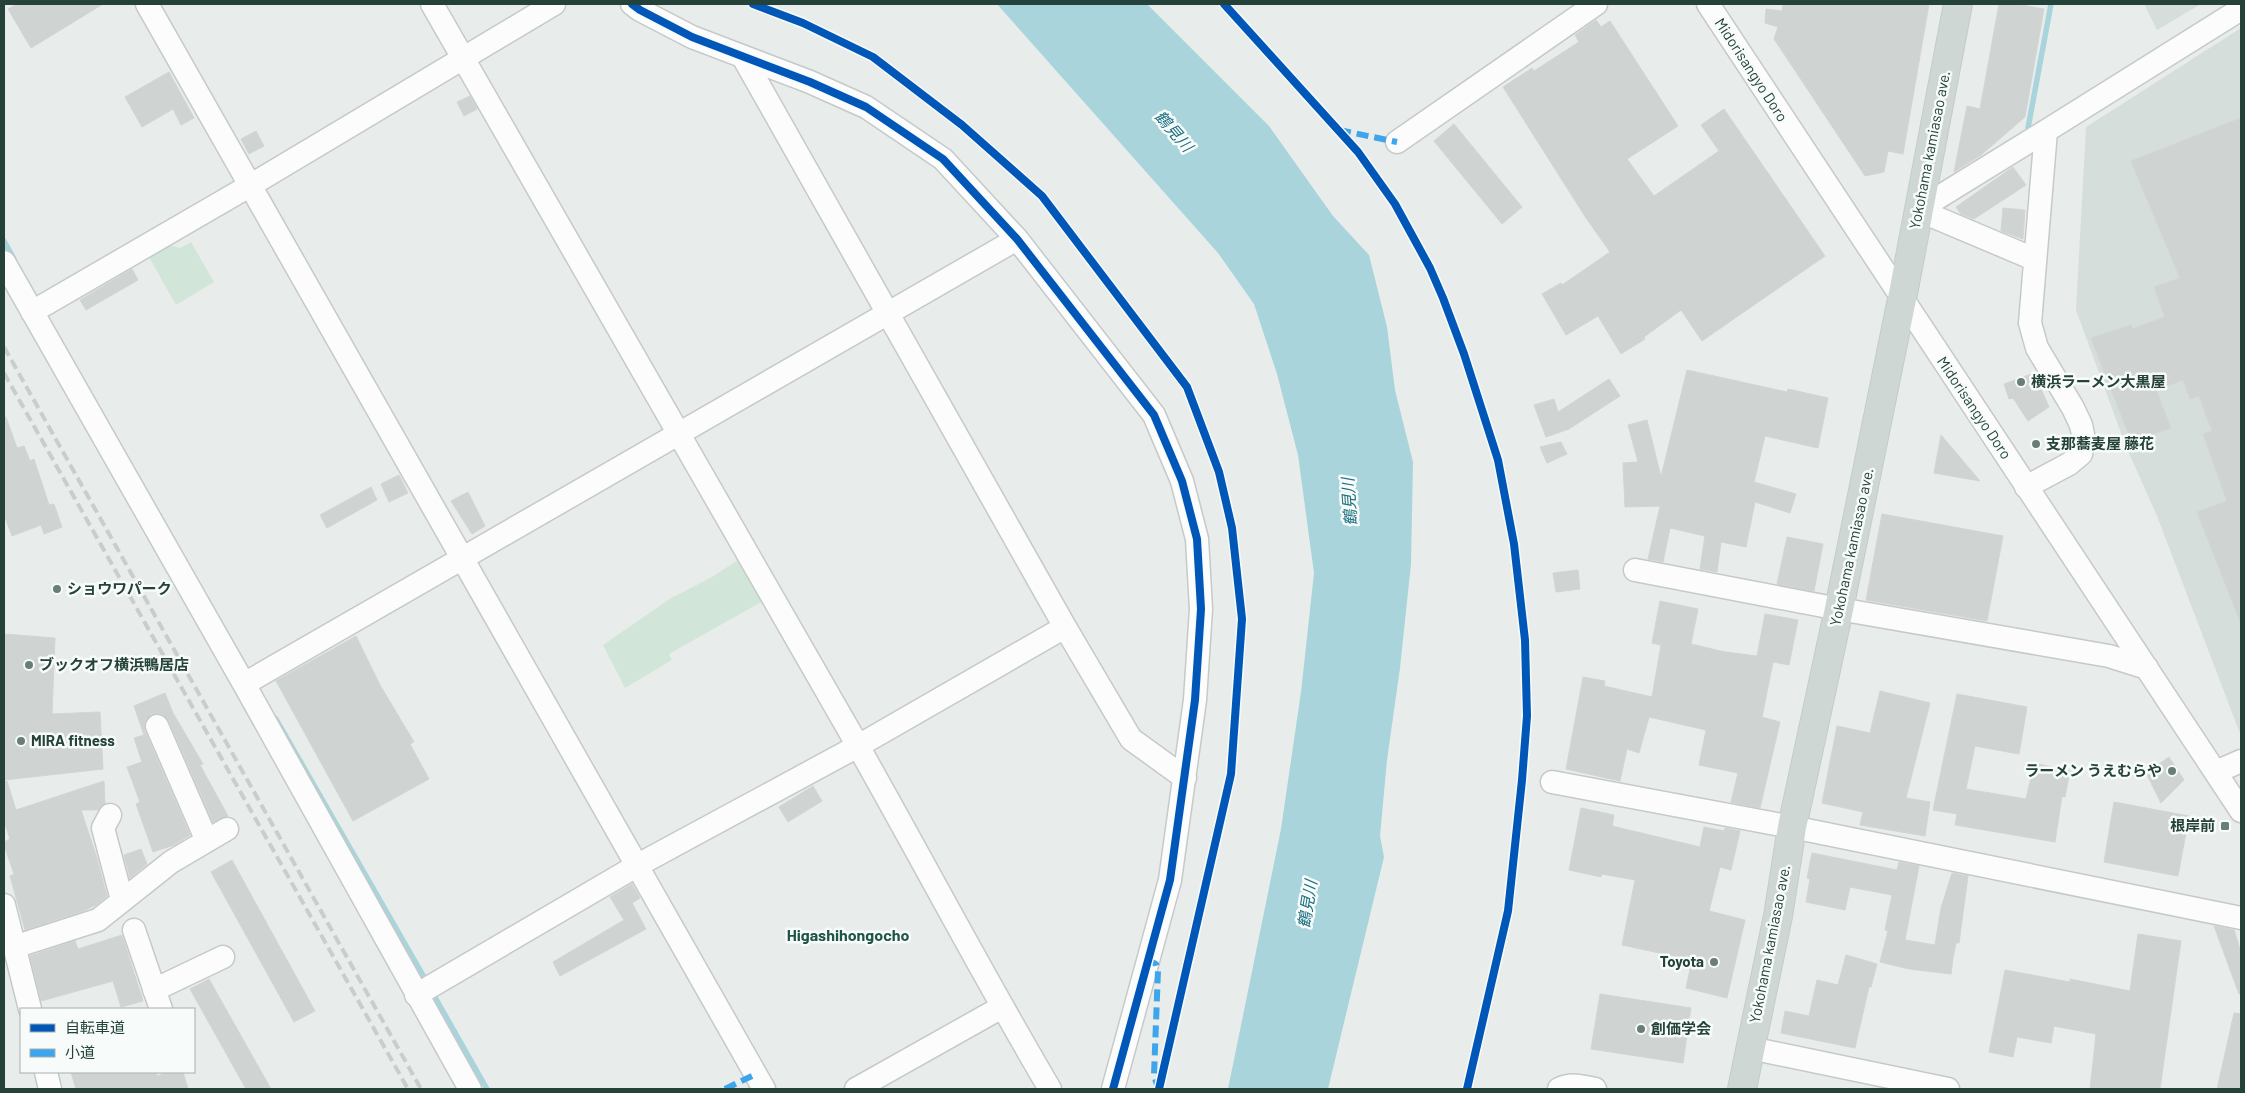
<svg xmlns="http://www.w3.org/2000/svg" width="2245" height="1093" viewBox="0 0 2245 1093" font-family="Barlow,'Noto Sans JP',sans-serif">
  <style>
    .built { fill: #d6dedb }
    .green { fill: #d1e6d8 }
    .water { fill: #a9d4db }
    .lines { fill: none; stroke-linecap: round; stroke-linejoin: round }
    .stream { stroke: #a9d4db; stroke-width: 5.5 }
    .building { fill: #cfd4d2; stroke: #d1d6d4 }
    .minor-casing { stroke: #c5cac8; stroke-width: 25 }
    .major-casing { stroke: #c3ccc9; stroke-width: 30 }
    .minor { stroke: #fcfcfc; stroke-width: 22 }
    .major { stroke: #cfd7d5; stroke-width: 28 }
    .rail { stroke: #c9cdcc; stroke-width: 4; stroke-dasharray: 10 5; stroke-linecap: butt }
    .quiet { stroke: #3ea4ec; stroke-width: 6; stroke-dasharray: 12 6; stroke-linecap: butt }
    .cycleway-casing { stroke: #f7fbf9; stroke-width: 11 }
    .cycleway { stroke: #0057b8; stroke-width: 8 }
    .poi-dot { fill: #697e78; stroke: #f7fbf9; stroke-width: 2 }
    .labels { text-anchor: middle; stroke-width: 5; stroke-linejoin: round; paint-order: stroke }
    .street-label { font-size: 15px; fill: #24423a; stroke: #f7fbf9 }
    .poi-label { font-size: 15px; font-weight: bold; fill: #24423a; stroke: #f7fbf9; text-anchor: start }
    .water-label { font-size: 16px; font-style: italic; fill: #1c6f80; stroke: #f7fbf9 }
    .neighbourhood-label { font-size: 16px; font-weight: bold; fill: #1f5548; stroke: #f7fbf9 }
  </style>
  <rect width="100%" height="100%" fill="#e8edeb"/>
  <path class="built" d="M 2144,4 L 2201,4 L 2157,30 Z
    M 2241,28 L 2241,736 L 2157,516 L 2125,444 L 2076,310 L 2086,127 Z"/>
  <path class="green" d="M 191,242 L 214,282 L 176,305 L 149,257 L 169,245 L 180,248 Z
    M 738,560 L 763,601 L 669,654 L 672,660 L 625,688 L 603,645 L 671,598 L 712,577 Z"/>
  <path class="water" d="M 997,4 L 1147,4 L 1269,126 L 1333,216 L 1369,255 L 1387,327 L 1395,390 L 1413,462 L 1411,564 L 1400,668 L 1387,760 L 1380,836 L 1384,857 L 1328,1089 L 1228,1089 L 1281,829 L 1301,692 L 1314,573 L 1298,455 L 1277,374 L 1254,304 L 1218,253 Z"/>
  <g class="lines">
    <path class="stream" d="M 2028,128 L 2051,4
      M 4,241 L 14,259
      M 276,719 L 428,984
      M 432,992 L 487,1089"/>
  </g>
  <path class="building" d="M 17,4 L 103,4 L 31,48 L 8,9 Z
    M 1783,4 L 1929,4 L 1903,154 L 1888,151 L 1884,172 L 1865,176 L 1774,39 L 1778,27 L 1765,23 L 1766,9 L 1782,11 Z
    M 1999,4 L 2016,4 L 2044,9 L 2025,117 L 1981,155 L 1954,172 L 1967,106 L 1980,109 Z
    M 1596,20 L 1601,27 L 1610,21 L 1678,126 L 1627,159 L 1654,196 L 1719,151 L 1701,125 L 1724,109 L 1825,256 L 1702,341 L 1681,310 L 1644,337 L 1645,339 L 1621,354 L 1598,316 L 1566,335 L 1542,294 L 1561,283 L 1562,285 L 1610,252 L 1586,218 L 1503,87 L 1532,68 L 1534,71 L 1579,42 L 1575,35 Z
    M 169,72 L 194,118 L 181,125 L 173,109 L 142,127 L 125,97 Z
    M 470,96 L 477,109 L 464,116 L 457,102 Z
    M 2241,118 L 2241,621 L 2240,621 L 2197,512 L 2227,501 L 2203,434 L 2212,431 L 2199,396 L 2190,399 L 2183,380 L 2156,390 L 2171,428 L 2150,435 L 2153,444 L 2135,450 L 2091,338 L 2131,325 L 2132,329 L 2165,317 L 2154,287 L 2180,278 L 2131,161 Z
    M 1454,124 L 1522,207 L 1502,224 L 1434,141 Z
    M 256,131 L 264,146 L 249,154 L 241,139 Z
    M 2013,167 L 2026,185 L 1974,219 L 1961,214 L 1956,207 Z
    M 2003,208 L 2025,210 L 2023,239 L 2001,231 Z
    M 132,269 L 138,280 L 86,310 L 80,300 Z
    M 1687,370 L 1787,392 L 1788,389 L 1828,398 L 1818,448 L 1765,436 L 1754,482 L 1796,494 L 1790,513 L 1755,502 L 1746,547 L 1721,542 L 1717,572 L 1700,569 L 1705,536 L 1670,528 L 1663,562 L 1648,559 L 1660,506 L 1625,507 L 1623,463 L 1638,462 L 1628,425 L 1647,420 L 1661,477 Z
    M 2034,373 L 2049,407 L 2028,421 L 2013,398 L 2009,399 L 2004,384 Z
    M 1609,379 L 1620,396 L 1569,429 L 1546,437 L 1534,405 L 1554,399 L 1558,412 Z
    M 6,417 L 17,448 L 24,446 L 30,461 L 34,459 L 49,505 L 54,504 L 62,527 L 44,534 L 41,525 L 12,536 L 4,515 L 4,418 Z
    M 1941,435 L 1980,481 L 1934,473 Z
    M 1561,442 L 1567,454 L 1547,463 L 1540,447 Z
    M 399,475 L 408,493 L 389,502 L 381,484 Z
    M 371,487 L 377,500 L 327,528 L 320,515 Z
    M 468,492 L 485,526 L 472,534 L 451,501 Z
    M 1882,514 L 2003,536 L 1987,621 L 1866,600 Z
    M 1787,537 L 1823,544 L 1814,591 L 1777,584 Z
    M 1578,570 L 1580,589 L 1556,592 L 1553,573 Z
    M 1660,601 L 1698,609 L 1691,644 L 1725,652 L 1757,656 L 1765,614 L 1798,620 L 1789,665 L 1773,662 L 1762,717 L 1780,722 L 1760,808 L 1731,802 L 1738,773 L 1699,765 L 1706,730 L 1649,717 L 1639,753 L 1627,749 L 1620,781 L 1566,769 L 1583,677 L 1605,681 L 1604,686 L 1652,697 L 1661,645 L 1652,643 Z
    M 4,634 L 55,638 L 52,714 L 100,712 L 103,769 L 4,780 Z
    M 356,636 L 380,685 L 414,742 L 410,744 L 429,779 L 353,821 L 276,681 Z
    M 1880,691 L 1930,703 L 1906,798 L 1930,802 L 1925,836 L 1860,825 L 1863,812 L 1822,803 L 1837,726 L 1870,733 Z
    M 165,693 L 173,713 L 203,764 L 200,765 L 228,816 L 213,822 L 169,721 L 165,716 L 159,713 L 151,714 L 144,724 L 145,731 L 190,835 L 174,845 L 153,852 L 136,804 L 140,802 L 127,767 L 142,762 L 134,738 L 144,735 L 134,706 Z
    M 1957,694 L 2027,707 L 2019,754 L 1975,746 L 1966,789 L 2026,799 L 2034,763 L 2070,771 L 2065,797 L 2062,796 L 2055,842 L 1955,825 L 1957,814 L 1933,810 Z
    M 2169,757 L 2184,780 L 2161,803 L 2146,773 Z
    M 4,781 L 7,781 L 16,810 L 104,781 L 105,803 L 98,810 L 81,810 L 96,855 L 107,896 L 96,905 L 83,911 L 25,930 L 10,876 L 14,874 L 4,845 L 4,842 L 10,839 L 4,821 Z
    M 813,786 L 822,801 L 788,822 L 779,807 Z
    M 2114,802 L 2189,816 L 2178,876 L 2104,862 Z
    M 1581,808 L 1614,815 L 1612,826 L 1700,847 L 1704,827 L 1724,831 L 1725,828 L 1740,831 L 1731,870 L 1720,867 L 1709,911 L 1745,920 L 1727,998 L 1686,988 L 1692,960 L 1622,945 L 1635,880 L 1602,874 L 1601,877 L 1569,870 Z
    M 141,849 L 147,864 L 130,878 L 124,855 Z
    M 1812,853 L 1897,870 L 1899,862 L 1919,866 L 1905,940 L 1935,945 L 1941,908 L 1952,873 L 1968,876 L 1959,943 L 1956,943 L 1953,958 L 1951,974 L 1909,969 L 1880,962 L 1888,931 L 1885,930 L 1892,895 L 1850,887 L 1845,910 L 1806,902 L 1810,879 L 1807,878 Z
    M 232,860 L 315,1011 L 294,1022 L 211,872 Z
    M 632,884 L 640,898 L 632,903 L 646,929 L 560,976 L 553,962 L 624,920 L 610,897 Z
    M 2214,926 L 2234,930 L 2241,952 L 2241,994 L 2239,994 Z
    M 2138,934 L 2181,941 L 2160,1089 L 2090,1089 L 2096,1034 L 2054,1026 L 2051,1043 L 2017,1037 L 2013,1057 L 1989,1052 L 2005,970 L 2070,982 L 2070,979 L 2130,991 Z
    M 122,935 L 143,1001 L 121,1007 L 113,981 L 41,1001 L 30,956 L 75,941 L 78,949 Z
    M 1846,955 L 1877,964 L 1871,987 L 1869,987 L 1855,1048 L 1781,1033 L 1785,1011 L 1809,1016 L 1817,980 L 1838,985 Z
    M 209,979 L 271,1089 L 246,1089 L 190,989 Z
    M 1600,994 L 1691,1008 L 1683,1063 L 1591,1049 Z
    M 2234,1013 L 2241,1014 L 2241,1089 L 2217,1089 Z
    M 71,1072 L 156,1072 L 157,1076 L 169,1072 L 183,1072 L 188,1089 L 76,1089 Z"/>
  <g class="lines">
    <defs>
      <path id="minor" d="M 147,4 L 764,1089
        M 432,4 C 572,249 714,493 854,739 C 920,855 982,974 1050,1089
        M 632,4 L 640,10 L 692,37 L 810,82 L 866,107 L 943,159 L 1017,239 L 1154,415 L 1182,481 L 1197,539 L 1201,609 L 1195,700 L 1170,880 L 1113,1089
        M 1708,4 L 2241,811
        M 743,57 L 1065,627 L 1131,739 L 1185,778
        M 1397,142 L 1596,4
        M 1918,210 L 2046,131
        M 1918,210 L 2034,259
        M 4,262 L 244,684 L 470,1089
        M 32,312 L 251,185 L 554,4
        M 2026,487 L 2069,464 L 2081,454 L 2084,439 L 2081,425 L 2073,408 L 2037,348 L 2030,323 L 2046,131 L 2241,9
        M 1635,570 L 1839,609 L 2109,656 L 2147,668
        M 244,684 L 1017,239
        M 157,726 L 207,841
        M 2216,772 L 2241,761
        M 1552,782 L 1792,827 L 2241,918
        M 110,815 L 103,828 L 122,900
        M 4,905 L 30,1009
        M 134,930 L 161,1009
        M 14,947 L 98,920 L 171,862 L 227,829
        M 154,990 L 223,957
        M 416,995 L 638,865 L 858,746 L 1065,627
        M 1750,1048 L 1948,1089
        M 46,1072 L 50,1089
        M 856,1089 L 1002,1007
        M 1559,1089 C 1570,1083 1583,1086 1595,1089"/>
      <path id="major" d="M 1742,1089 L 1778,916 L 1792,827 L 1839,609 L 1902,299 L 1958,4"/>
    </defs>
    <use href="#minor" class="minor-casing"/>
    <use href="#major" class="major-casing"/>
    <use href="#minor" class="minor"/>
    <use href="#major" class="major"/>
    <path class="rail" d="M 4,347 L 421,1089
      M 4,373 L 408,1089"/>
    <path class="quiet" d="M 1339,130 L 1397,142
      M 1147,959 L 1156,964 L 1158,970 L 1154,1075 L 1157,1085
      M 725,1089 L 756,1074"/>
    <defs>
      <path id="cycleway" d="M 632,4 L 640,10 L 692,37 L 810,82 L 866,107 L 943,159 L 1017,239 L 1154,415 L 1182,481 L 1197,539 L 1201,609 L 1195,700 L 1170,880 L 1113,1089
        M 753,4 L 803,23 L 873,57 L 962,125 L 1042,196 L 1187,387 L 1219,472 L 1232,528 L 1242,619 L 1231,774 L 1159,1089
        M 1224,4 L 1358,152 L 1395,204 L 1430,268 L 1443,298 L 1464,354 L 1498,460 L 1514,544 L 1525,640 L 1527,716 L 1522,780 L 1508,911 L 1467,1089"/>
    </defs>
    <use href="#cycleway" class="cycleway-casing"/>
    <use href="#cycleway" class="cycleway"/>
  </g>
  <g class="poi-dot">
    <circle cx="2021" cy="382" r="5"/>
    <circle cx="2036" cy="444" r="5"/>
    <circle cx="57" cy="589" r="5"/>
    <circle cx="29" cy="665" r="5"/>
    <circle cx="21" cy="741" r="5"/>
    <circle cx="2172" cy="771" r="5"/>
    <rect x="2220" y="821" width="10" height="10" rx="2.5"/>
    <circle cx="1714" cy="962" r="5"/>
    <circle cx="1641" cy="1029" r="5"/>
  </g>
  <g class="labels">
    <g class="street-label">
      <text transform="translate(1751 70) rotate(57)" y="5">Midorisangyo Doro</text>
      <text transform="translate(1930 150) rotate(-79)" y="5">Yokohama kamiasao ave.</text>
      <text transform="translate(1974 408) rotate(56)" y="5">Midorisangyo Doro</text>
      <text transform="translate(1852 547) rotate(-78)" y="5">Yokohama kamiasao ave.</text>
      <text transform="translate(1770 944) rotate(-79)" y="5">Yokohama kamiasao ave.</text>
    </g>
    <g class="poi-label">
      <text x="2031" y="387">横浜ラーメン大黒屋</text>
      <text x="2046" y="449">支那蕎麦屋 藤花</text>
      <text x="67" y="594">ショウワパーク</text>
      <text x="39" y="670">ブックオフ横浜鴨居店</text>
      <text x="31" y="746">MIRA fitness</text>
      <text x="2162" y="776" text-anchor="end">ラーメン うえむらや</text>
      <text x="2215" y="831" text-anchor="end">根岸前</text>
      <text x="1704" y="967" text-anchor="end">Toyota</text>
      <text x="1651" y="1034">創価学会</text>
    </g>
    <g class="water-label">
      <text transform="translate(1174 131) rotate(49)" y="6">鶴見川</text>
      <text transform="translate(1349 502) rotate(-94)" y="6">鶴見川</text>
      <text transform="translate(1307 904) rotate(-81)" y="6">鶴見川</text>
    </g>
    <g class="neighbourhood-label">
      <text x="848" y="941">Higashihongocho</text>
    </g>
  </g>
  <rect width="2245" height="1093" fill="none" stroke="#24423a" stroke-width="10"/>
  <rect x="20" y="1008" width="175" height="65" fill="#f7fbf9" stroke="#a3b1ad"/>
  <rect x="30" y="1024" width="25" height="8" fill="#0057b8" stroke="#a3b1ad"/>
  <text x="65" y="1033" font-size="15" fill="#24423a">自転車道</text>
  <rect x="30" y="1049" width="25" height="8" fill="#3ea4ec" stroke="#a3b1ad"/>
  <text x="65" y="1058" font-size="15" fill="#24423a">小道</text>
</svg>
